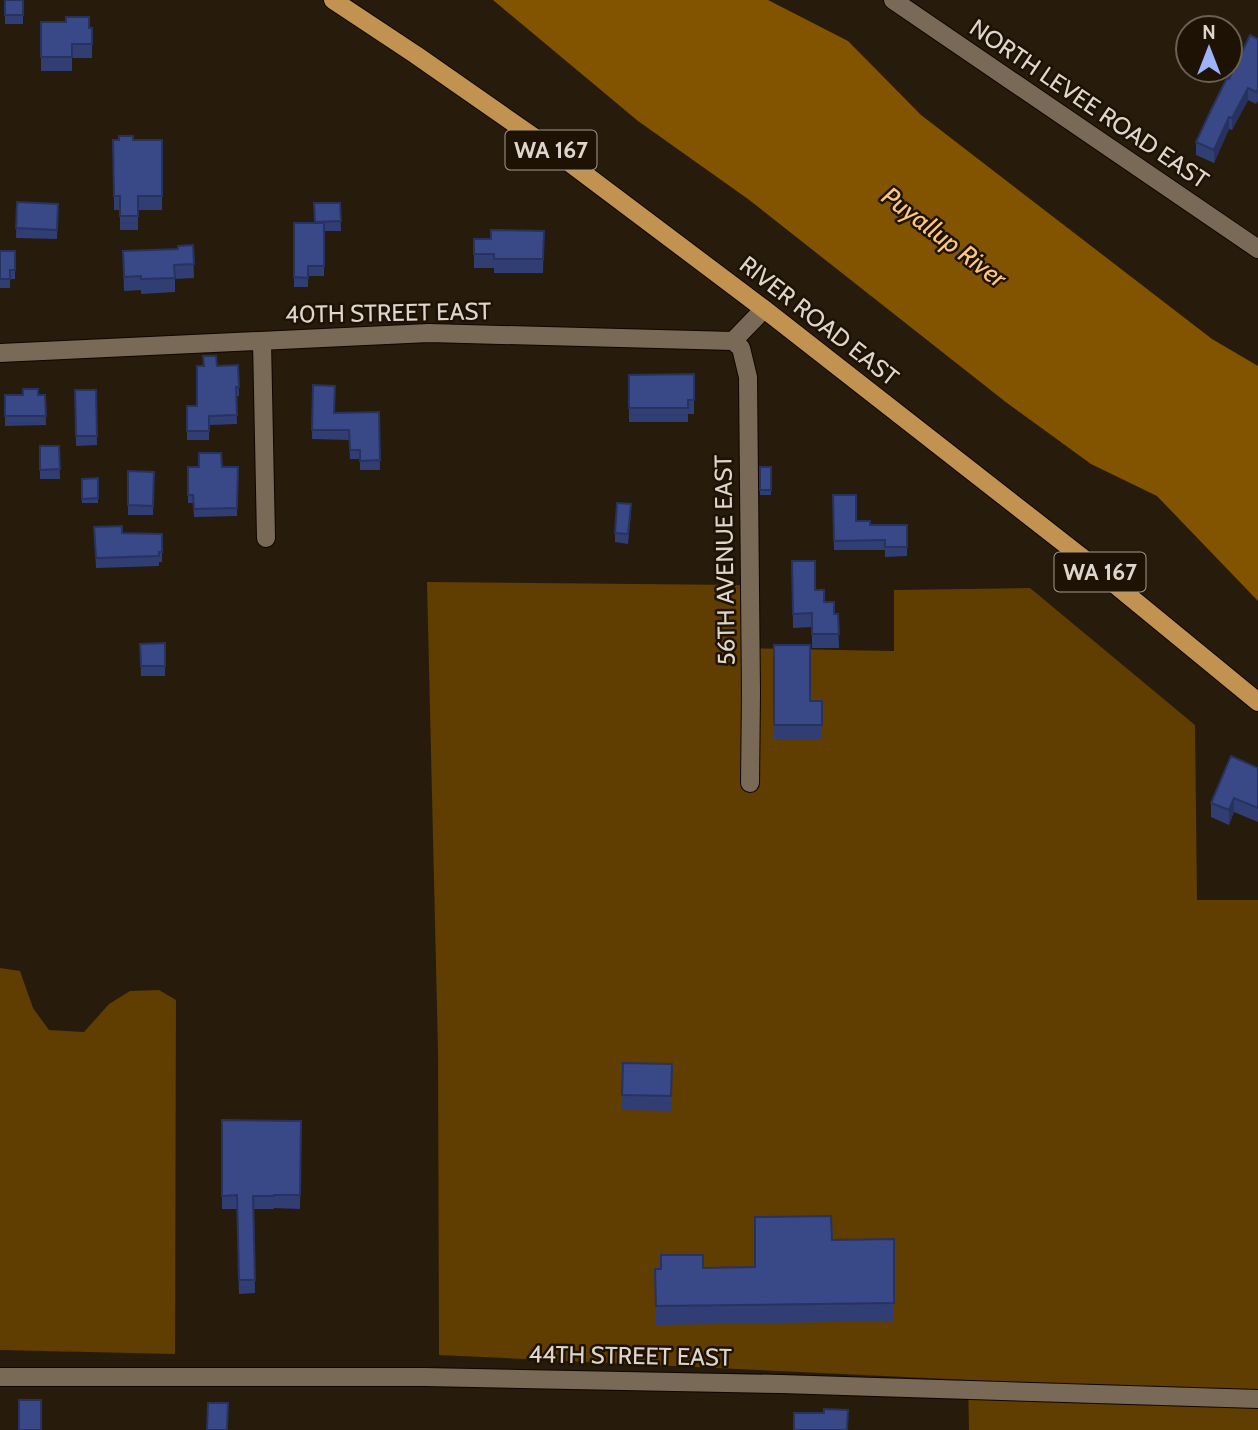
<svg xmlns="http://www.w3.org/2000/svg" width="1258" height="1430" viewBox="0 0 1258 1430" font-family="Cabin,sans-serif">
  <style>
    .green { fill: #603d00 }
    .water { fill: #835400 }
    .lines { fill: none; stroke-linecap: round; stroke-linejoin: round }
    .minor-casing { stroke: #100600; stroke-width: 20 }
    .tertiary-casing { stroke: #100600; stroke-width: 20 }
    .primary-casing { stroke: #100600; stroke-width: 20 }
    .minor { stroke: #796a58; stroke-width: 18 }
    .tertiary { stroke: #796a58; stroke-width: 18 }
    .primary { stroke: #c19250; stroke-width: 18 }
    .wall { fill: #313e73 }
    .shaded-wall { fill: #28325e }
    .building { fill: #394886; stroke: #28325e; stroke-width: 2 }
    .labels { text-anchor: middle; stroke-width: 5; stroke-linejoin: round; paint-order: stroke }
    .shield { fill: #1e1204; stroke: #a49b90; stroke-width: 2 }
    .shield-label { font-size: 23px; font-weight: bold; fill: #ded6cc }
    .street-label { font-size: 24px; fill: #ded6cc; stroke: #1e1204 }
    .water-label { font-size: 26px; font-style: italic; fill: #fdc680; stroke: #1e1204 }
  </style>
  <rect width="100%" height="100%" fill="#271b0b"/>
  <path class="green" d="M 427,582 L 741,585 L 741,648 L 894,651 L 894,590 L 1030,588 L 1195,725 L 1197,900 L 1258,900 L 1258,1430 L 969,1430 L 968,1380 L 439,1355 L 438,1051 Z
    M 0,968 L 20,971 L 33,1008 L 49,1030 L 84,1032 L 109,1004 L 130,991 L 159,990 L 176,1000 L 175,1354 L 0,1350 Z"/>
  <path class="water" d="M 493,0 L 768,0 L 848,41 L 921,115 L 1212,339 L 1258,366 L 1258,601 L 1157,496 L 1091,464 L 1007,403 L 748,199 L 638,121 Z"/>
  <g class="lines">
    <defs>
      <path id="minor" d="M 262,341 L 266,538
        M 733,341 L 741,348 L 748,377 L 751,693 L 750,783
        M 0,353 L 429,333 L 733,341 L 764,309
        M 0,1377 L 425,1377 L 781,1384 L 1258,1399"/>
      <path id="tertiary" d="M 893,0 L 1258,249"/>
      <path id="primary" d="M 333,0 L 416,55 L 558,154 L 764,309 L 1079,555 L 1258,702"/>
    </defs>
    <use href="#minor" class="minor-casing"/>
    <use href="#tertiary" class="tertiary-casing"/>
    <use href="#primary" class="primary-casing"/>
    <use href="#minor" class="minor"/>
    <use href="#tertiary" class="tertiary"/>
    <use href="#primary" class="primary"/>
  </g>
  <path class="wall" d="M 5,0 L 23,0 L 23,24 L 5,24 Z
    M 41,22 L 92,28 L 92,58 L 72,58 L 72,71 L 41,71 Z
    M 1258,39 L 1258,101 L 1256,104 L 1248,100 L 1232,130 L 1229,129 L 1214,163 L 1196,155 L 1196,142 L 1229,79 Z
    M 113,140 L 162,140 L 162,210 L 138,210 L 138,230 L 120,230 L 120,210 L 114,210 Z
    M 17,202 L 58,204 L 57,239 L 16,238 Z
    M 340,203 L 341,231 L 324,231 L 324,276 L 308,276 L 308,287 L 294,287 L 294,223 L 315,223 Z
    M 544,231 L 543,273 L 494,273 L 494,268 L 474,268 L 474,239 L 491,239 Z
    M 193,245 L 194,278 L 175,279 L 175,292 L 141,294 L 141,290 L 124,291 L 123,251 L 178,249 Z
    M 0,251 L 15,251 L 15,279 L 10,279 L 10,288 L 0,288 Z
    M 238,365 L 239,396 L 236,396 L 237,424 L 209,425 L 209,440 L 187,440 L 187,406 L 197,406 L 217,366 Z
    M 694,374 L 694,414 L 688,414 L 688,422 L 629,422 L 629,375 Z
    M 313,385 L 335,413 L 379,412 L 380,470 L 360,470 L 360,459 L 350,459 L 349,440 L 312,439 Z
    M 75,390 L 96,390 L 97,445 L 76,446 Z
    M 5,395 L 45,395 L 46,425 L 5,426 Z
    M 40,446 L 59,446 L 60,479 L 40,479 Z
    M 188,467 L 238,467 L 237,516 L 194,517 L 193,503 L 188,503 Z
    M 760,467 L 771,467 L 771,495 L 760,495 Z
    M 128,471 L 154,472 L 153,515 L 128,515 Z
    M 98,478 L 98,503 L 82,503 L 82,479 Z
    M 833,495 L 856,521 L 870,525 L 907,525 L 907,556 L 885,557 L 885,550 L 834,550 Z
    M 631,514 L 628,544 L 615,542 L 615,533 Z
    M 94,527 L 122,533 L 162,534 L 162,562 L 159,562 L 159,566 L 96,568 Z
    M 792,561 L 824,602 L 834,614 L 838,614 L 839,648 L 812,648 L 812,627 L 793,628 Z
    M 165,643 L 165,676 L 141,676 L 140,644 Z
    M 774,645 L 810,701 L 822,701 L 822,739 L 774,739 Z
    M 1258,768 L 1258,822 L 1234,812 L 1229,825 L 1211,817 L 1211,803 Z
    M 623,1063 L 672,1064 L 671,1111 L 622,1110 Z
    M 222,1120 L 301,1121 L 300,1209 L 274,1208 L 274,1209 L 254,1209 L 255,1293 L 239,1294 L 237,1209 L 222,1209 Z
    M 894,1239 L 894,1321 L 656,1325 L 655,1269 L 755,1267 L 832,1240 Z"/>
  <path class="shaded-wall" d="M 1248,88 L 1248,100 L 1232,130 L 1232,118 Z
    M 1229,117 L 1229,129 L 1214,163 L 1214,150 Z
    M 1234,798 L 1234,812 L 1229,825 L 1229,810 Z"/>
  <path class="building" d="M 5,0 L 23,0 L 23,15 L 5,15 Z
    M 66,17 L 89,17 L 89,28 L 92,28 L 92,44 L 72,44 L 72,57 L 41,57 L 41,22 L 66,22 Z
    M 1250,35 L 1258,39 L 1258,89 L 1256,92 L 1248,88 L 1232,118 L 1229,117 L 1214,150 L 1196,142 L 1211,110 L 1227,78 L 1229,79 Z
    M 119,136 L 133,136 L 133,140 L 162,140 L 162,196 L 138,196 L 138,216 L 120,216 L 120,196 L 114,196 L 113,140 L 119,140 Z
    M 17,202 L 58,204 L 57,230 L 16,228 Z
    M 314,203 L 340,203 L 341,221 L 315,222 Z
    M 294,223 L 324,223 L 324,266 L 308,266 L 308,278 L 294,277 Z
    M 491,230 L 544,231 L 543,259 L 494,259 L 494,254 L 474,254 L 474,239 L 491,239 Z
    M 193,245 L 194,264 L 174,265 L 175,278 L 141,279 L 141,276 L 124,277 L 123,251 L 178,249 L 178,246 Z
    M 0,251 L 15,251 L 15,270 L 10,270 L 10,279 L 0,279 Z
    M 203,356 L 216,356 L 217,366 L 238,365 L 239,387 L 236,387 L 237,415 L 209,416 L 209,431 L 187,431 L 187,406 L 197,406 L 197,366 L 204,366 Z
    M 694,374 L 694,400 L 688,400 L 688,408 L 629,408 L 629,375 Z
    M 313,385 L 335,386 L 334,413 L 379,412 L 380,460 L 360,461 L 360,450 L 350,450 L 349,430 L 312,430 Z
    M 23,389 L 38,389 L 38,395 L 45,395 L 46,416 L 5,416 L 5,395 L 23,395 Z
    M 75,390 L 96,390 L 97,436 L 76,436 Z
    M 40,446 L 59,446 L 60,469 L 40,470 Z
    M 199,453 L 221,453 L 222,467 L 238,467 L 237,508 L 194,509 L 193,495 L 188,495 L 188,467 L 199,467 Z
    M 760,467 L 771,467 L 771,490 L 760,490 Z
    M 128,471 L 154,472 L 153,506 L 128,505 Z
    M 98,478 L 98,498 L 82,499 L 82,479 Z
    M 833,495 L 856,495 L 856,521 L 870,521 L 870,525 L 907,525 L 907,547 L 885,547 L 885,540 L 834,541 Z
    M 617,503 L 631,504 L 628,534 L 615,533 Z
    M 122,526 L 122,533 L 162,534 L 162,552 L 159,552 L 159,556 L 96,558 L 94,527 Z
    M 792,561 L 815,561 L 815,590 L 824,590 L 824,602 L 834,602 L 834,614 L 838,614 L 839,634 L 812,634 L 812,613 L 793,614 Z
    M 165,643 L 165,666 L 141,666 L 140,644 Z
    M 774,645 L 810,645 L 810,701 L 822,701 L 822,725 L 774,725 Z
    M 1231,756 L 1258,768 L 1258,808 L 1234,798 L 1229,810 L 1211,803 Z
    M 623,1063 L 672,1064 L 671,1096 L 622,1095 Z
    M 222,1120 L 301,1121 L 300,1195 L 274,1195 L 274,1196 L 253,1196 L 255,1280 L 239,1280 L 237,1195 L 222,1196 Z
    M 831,1216 L 832,1240 L 894,1239 L 894,1303 L 656,1306 L 655,1269 L 661,1269 L 661,1255 L 703,1255 L 703,1268 L 755,1267 L 755,1217 Z
    M 19,1400 L 41,1400 L 41,1430 L 19,1430 Z
    M 208,1403 L 228,1403 L 227,1430 L 207,1430 Z
    M 824,1409 L 848,1410 L 847,1430 L 794,1430 L 794,1413 L 824,1413 Z"/>
  <g class="labels">
    <g class="shield">
      <rect x="505.5" y="130.5" width="91" height="39" rx="5"/>
      <rect x="1054.5" y="552.5" width="91" height="39" rx="5"/>
    </g>
    <g class="shield-label">
      <text x="551" y="158">WA 167</text>
      <text x="1100" y="580">WA 167</text>
    </g>
    <g class="street-label">
      <text transform="translate(1089 104) rotate(34)" y="8">NORTH LEVEE ROAD EAST</text>
      <text transform="translate(388 313) rotate(-1)" y="8">40TH STREET EAST</text>
      <text transform="translate(819 321) rotate(38)" y="8">RIVER ROAD EAST</text>
      <text transform="translate(725 560) rotate(-91)" y="8">56TH AVENUE EAST</text>
      <text transform="translate(630 1356) rotate(1)" y="8">44TH STREET EAST</text>
    </g>
    <g class="water-label">
      <text transform="translate(944 237) rotate(37)" y="9">Puyallup River</text>
    </g>
  </g>
  <g transform="translate(1209 49)"><circle r="33" fill="#1e1204" stroke="#6b6054" stroke-width="2"/>
  <path d="M0-5L12 26L0 18L-12 26Z" fill="#9eb3fd"/>
  <text y="-10" font-size="19" font-weight="bold" text-anchor="middle" fill="#ded6cc">N</text>
  </g>
</svg>
